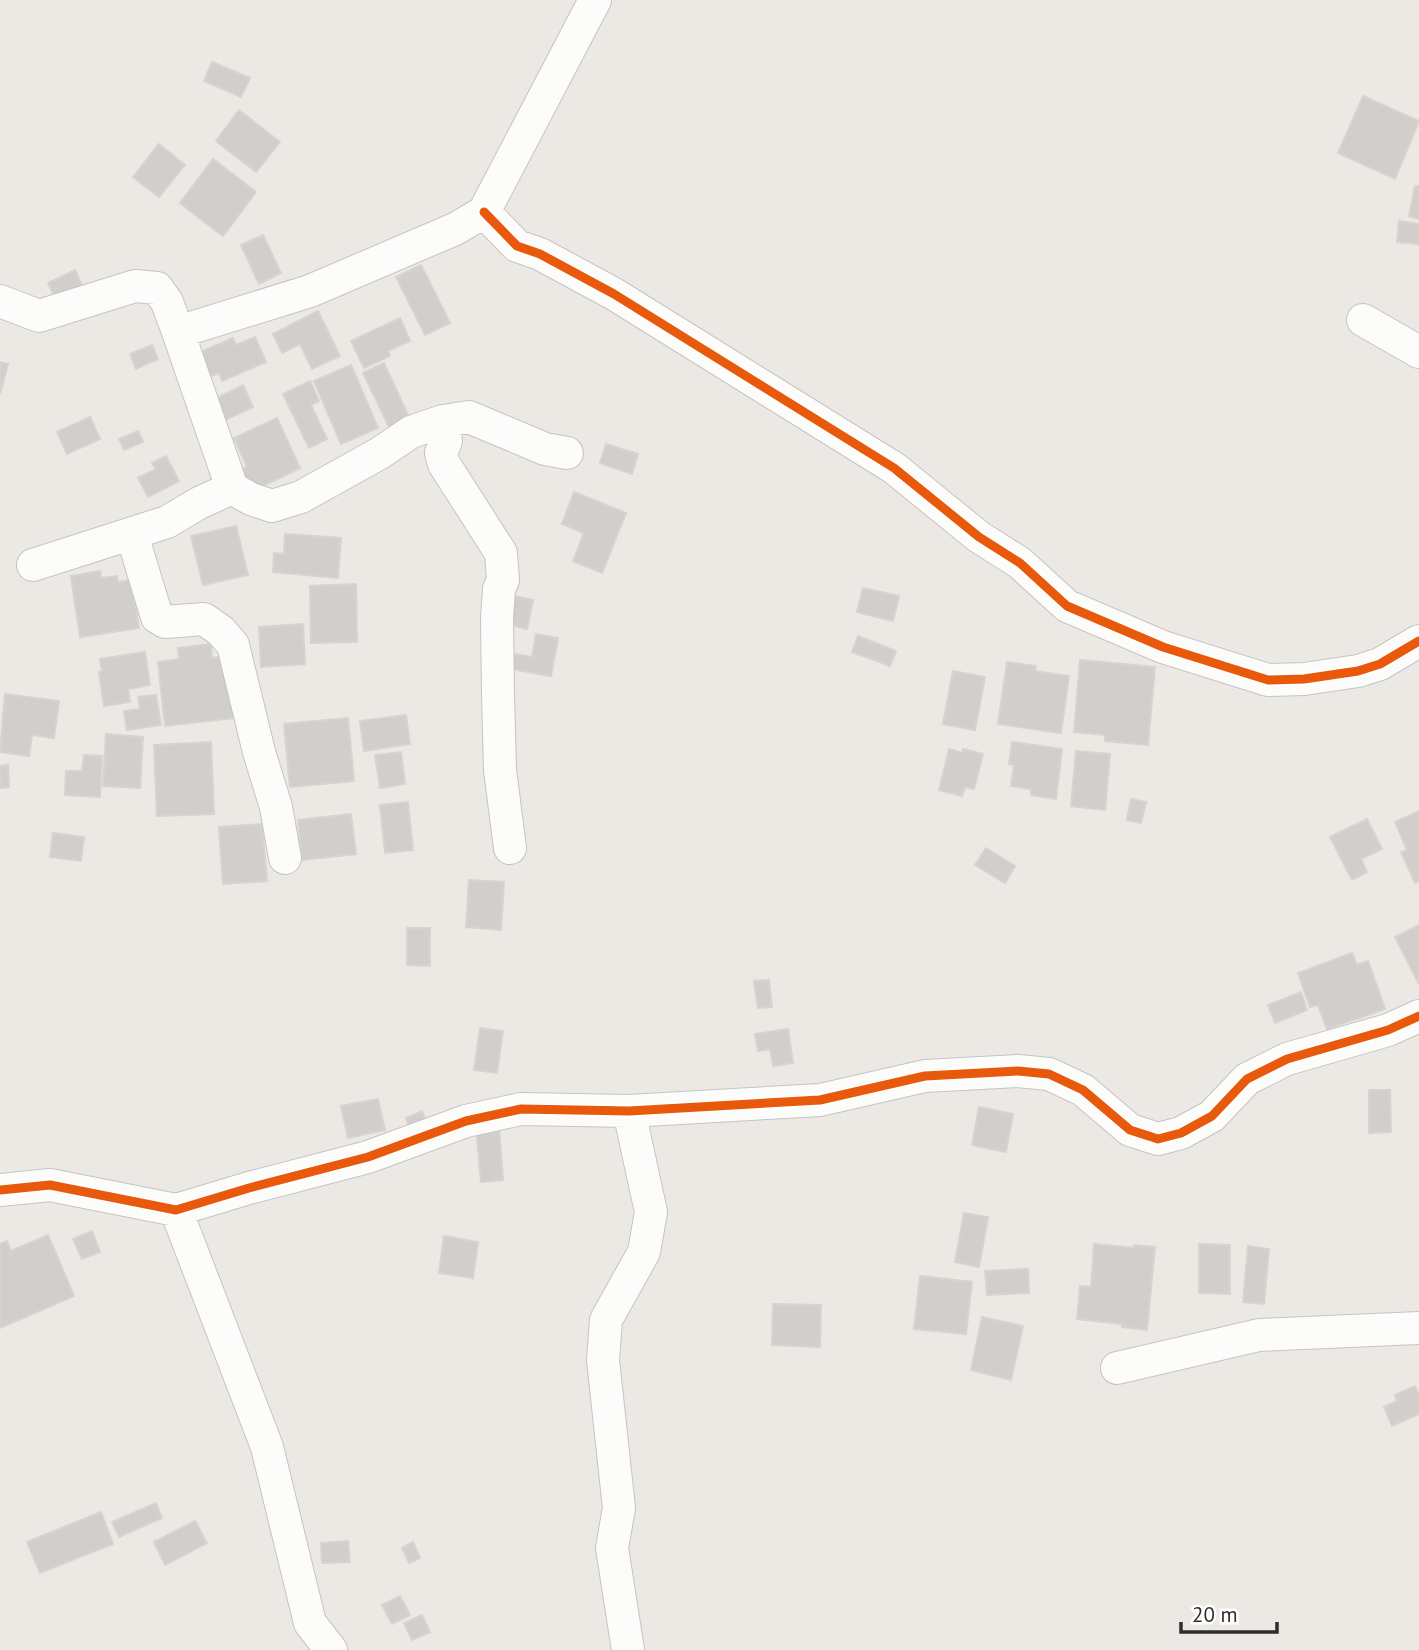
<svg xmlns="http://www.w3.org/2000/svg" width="1419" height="1650" viewBox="0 0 1419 1650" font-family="'PT Sans',sans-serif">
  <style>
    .building { fill: #d1cecb; stroke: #d7d4d0; stroke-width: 2 }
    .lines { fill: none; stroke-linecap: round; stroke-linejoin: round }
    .street-casing { stroke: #c5c4c5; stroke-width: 34 }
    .street { stroke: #fcfcfb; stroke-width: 32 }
    .cycleway-casing { stroke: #fff; stroke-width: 13 }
    .cycleway { stroke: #e8590c; stroke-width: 9 }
  </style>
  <rect width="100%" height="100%" fill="#ece8e4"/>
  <path class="building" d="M 212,62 L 250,78 L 241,97 L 204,81 Z
    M 1363,96 L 1419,121 L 1395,179 L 1338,153 Z
    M 239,110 L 280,142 L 256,172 L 216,141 Z
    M 159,144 L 185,165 L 159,197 L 133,177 Z
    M 213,159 L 256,192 L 223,236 L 180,203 Z
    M 1415,186 L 1419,186 L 1419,219 L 1409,216 Z
    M 1399,221 L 1419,224 L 1419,244 L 1397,242 Z
    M 263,235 L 281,273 L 259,284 L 241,245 Z
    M 421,265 L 450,323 L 425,335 L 396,277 Z
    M 75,270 L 84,290 L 57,302 L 48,283 Z
    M 318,311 L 340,356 L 312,369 L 300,344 L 282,353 L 273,334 Z
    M 400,318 L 410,341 L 388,351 L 390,356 L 364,368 L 351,341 Z
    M 255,337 L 266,362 L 222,381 L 219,373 L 209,377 L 198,353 L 233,338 L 236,345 Z
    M 152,345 L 158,359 L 136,369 L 130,354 Z
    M 0,362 L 8,364 L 0,394 Z
    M 384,363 L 414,428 L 394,437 L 363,373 Z
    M 351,365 L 378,428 L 341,444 L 314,381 Z
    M 310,381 L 319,401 L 311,405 L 327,439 L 309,448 L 283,394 Z
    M 243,385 L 253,407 L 221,422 L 211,401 Z
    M 90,417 L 100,439 L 67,454 L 57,432 Z
    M 277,418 L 300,468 L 252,491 L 242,469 L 247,467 L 234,438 Z
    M 138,431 L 143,442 L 124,450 L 119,439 Z
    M 606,444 L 638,454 L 632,474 L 600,463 Z
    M 166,456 L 179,481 L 148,497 L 138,478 L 156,469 L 152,463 Z
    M 574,492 L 626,513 L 602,573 L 573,561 L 584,533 L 562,524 Z
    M 236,526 L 248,575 L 203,585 L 191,536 Z
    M 285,534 L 341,538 L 338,578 L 273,572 L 274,553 L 284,554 Z
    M 100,571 L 101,578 L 117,576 L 118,582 L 131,580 L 139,628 L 80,637 L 71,576 Z
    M 356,584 L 357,642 L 311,643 L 310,586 Z
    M 863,588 L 899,596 L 893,621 L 857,612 Z
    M 510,595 L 533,600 L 527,629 L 504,623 Z
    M 303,624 L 305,664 L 261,667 L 259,627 Z
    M 536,634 L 558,638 L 551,676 L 511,669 L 514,654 L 532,657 Z
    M 858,636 L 896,651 L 890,666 L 852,652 Z
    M 211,644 L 212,658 L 226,656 L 234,718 L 165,726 L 158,662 L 179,659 L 178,648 Z
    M 145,652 L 150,685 L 128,689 L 130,702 L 104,706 L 99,672 L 102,671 L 100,659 Z
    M 1080,660 L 1155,667 L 1148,745 L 1105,741 L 1105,735 L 1074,732 Z
    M 1007,662 L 1036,666 L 1035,671 L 1069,676 L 1061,733 L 998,724 Z
    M 953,671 L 985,677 L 975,730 L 943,724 Z
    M 5,694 L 59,701 L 54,738 L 32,735 L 29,756 L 0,752 Z
    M 156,695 L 161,725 L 127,730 L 124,711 L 140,709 L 138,697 Z
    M 406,715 L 410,744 L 364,751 L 360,721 Z
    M 348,718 L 354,781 L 290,787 L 284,724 Z
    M 106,734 L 143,737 L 140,788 L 103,786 Z
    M 211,742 L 214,814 L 157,816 L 154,745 Z
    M 1012,742 L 1062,749 L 1056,799 L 1031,795 L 1031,789 L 1011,786 L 1014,765 L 1009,764 Z
    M 949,749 L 962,753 L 963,749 L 983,754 L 974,789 L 965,787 L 962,796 L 939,790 Z
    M 1076,751 L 1110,754 L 1105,810 L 1071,806 Z
    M 401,752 L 405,784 L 380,788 L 375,755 Z
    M 84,755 L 102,756 L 100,797 L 65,795 L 66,771 L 82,771 Z
    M 8,765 L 9,787 L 0,788 L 0,766 Z
    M 1131,799 L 1146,802 L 1141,823 L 1127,820 Z
    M 408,802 L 413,850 L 385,853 L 380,805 Z
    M 1419,811 L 1419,881 L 1415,883 L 1401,852 L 1407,850 L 1395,822 Z
    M 351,814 L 356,854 L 302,860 L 298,820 Z
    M 1367,819 L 1382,849 L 1361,859 L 1367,872 L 1352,880 L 1330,837 Z
    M 262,824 L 267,881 L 223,884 L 219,827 Z
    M 53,833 L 84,837 L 81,861 L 50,857 Z
    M 986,848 L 1015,866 L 1005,883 L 975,865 Z
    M 469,880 L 504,882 L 501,930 L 466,927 Z
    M 1419,925 L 1419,984 L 1395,937 Z
    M 407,928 L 430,928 L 430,966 L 407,965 Z
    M 1352,953 L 1357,965 L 1368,961 L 1385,1009 L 1327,1029 L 1318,1005 L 1310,1007 L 1298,973 Z
    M 769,980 L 772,1007 L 758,1008 L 754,981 Z
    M 1301,992 L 1307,1010 L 1275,1023 L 1268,1005 Z
    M 480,1028 L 503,1031 L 497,1073 L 474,1070 Z
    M 788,1029 L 793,1063 L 773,1066 L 770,1049 L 758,1051 L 755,1034 Z
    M 1369,1090 L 1390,1090 L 1391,1132 L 1369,1133 Z
    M 378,1099 L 385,1130 L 348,1138 L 341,1106 Z
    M 979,1107 L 1013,1114 L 1006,1152 L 972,1145 Z
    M 422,1111 L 427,1125 L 411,1131 L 406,1118 Z
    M 499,1125 L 503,1180 L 481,1182 L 476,1127 Z
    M 964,1213 L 988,1217 L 979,1267 L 955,1262 Z
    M 92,1231 L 100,1252 L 82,1259 L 73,1239 Z
    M 48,1235 L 74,1296 L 0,1328 L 0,1244 L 7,1241 L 11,1251 Z
    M 444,1236 L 478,1242 L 473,1278 L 439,1273 Z
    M 1094,1244 L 1134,1248 L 1134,1245 L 1155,1247 L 1147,1330 L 1122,1327 L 1122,1324 L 1077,1319 L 1080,1286 L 1091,1287 Z
    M 1199,1244 L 1230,1245 L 1230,1294 L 1199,1293 Z
    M 1248,1246 L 1269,1249 L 1264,1304 L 1243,1302 Z
    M 1028,1269 L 1029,1293 L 987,1295 L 985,1271 Z
    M 920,1276 L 972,1282 L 966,1334 L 914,1329 Z
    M 773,1304 L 821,1305 L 820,1347 L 772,1345 Z
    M 982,1317 L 1023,1326 L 1011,1380 L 971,1370 Z
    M 1415,1386 L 1419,1396 L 1419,1414 L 1392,1426 L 1384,1407 L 1397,1401 L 1395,1395 Z
    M 156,1503 L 162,1518 L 119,1537 L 112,1522 Z
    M 101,1512 L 113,1544 L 40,1573 L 27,1542 Z
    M 195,1521 L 207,1543 L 165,1565 L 154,1542 Z
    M 348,1541 L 350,1562 L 322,1563 L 321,1543 Z
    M 413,1542 L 420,1558 L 409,1563 L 402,1548 Z
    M 400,1596 L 410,1615 L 392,1624 L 382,1605 Z
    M 422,1615 L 430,1632 L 412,1640 L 404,1623 Z"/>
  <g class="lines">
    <defs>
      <path id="street" d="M 484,212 L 517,246 L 540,254 L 614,294 L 894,468 L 979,537 L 1020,563 L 1067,606 L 1163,647 L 1268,680 L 1304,679 L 1358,671 L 1380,664 L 1419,641
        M 0,301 L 39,316 L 135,286 L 157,288 L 167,302 L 178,332 L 310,291 L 455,229 L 484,212 L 595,0
        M 1363,320 L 1419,352
        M 178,332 L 232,488 L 251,499 L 272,506 L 301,497 L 380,453 L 411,432 L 443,421 L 469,417 L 545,449 L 567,453
        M 443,421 L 446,441 L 441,453 L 444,464 L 501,553 L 503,580 L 499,589 L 497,618 L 498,695 L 500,770 L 510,848
        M 132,535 L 157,617 L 165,622 L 204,619 L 221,631 L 233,645 L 259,752 L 276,807 L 285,858
        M 33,565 L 167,522 L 199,503 L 232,488
        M 0,1190 L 50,1185 L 176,1210 L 249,1188 L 368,1157 L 466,1121 L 521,1109 L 629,1111 L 820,1100 L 925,1076 L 1018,1071 L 1049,1074 L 1083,1090 L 1130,1130 L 1158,1139 L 1181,1133 L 1212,1116 L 1247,1079 L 1287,1059 L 1388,1030 L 1419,1016
        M 176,1210 L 267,1447 L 310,1623 L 331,1650
        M 1117,1368 L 1259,1335 L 1419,1328
        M 628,1650 L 612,1548 L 619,1508 L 603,1360 L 606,1320 L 644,1252 L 651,1212 L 629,1111"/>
    </defs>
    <use href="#street" class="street-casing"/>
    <use href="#street" class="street"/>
    <defs>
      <path id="cycleway" d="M 484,212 L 517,246 L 540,254 L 614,294 L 894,468 L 979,537 L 1020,563 L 1067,606 L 1163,647 L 1268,680 L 1304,679 L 1358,671 L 1380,664 L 1419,641
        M 0,1190 L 50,1185 L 176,1210 L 249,1188 L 368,1157 L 466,1121 L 521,1109 L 629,1111 L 820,1100 L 925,1076 L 1018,1071 L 1049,1074 L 1083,1090 L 1130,1130 L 1158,1139 L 1181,1133 L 1212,1116 L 1247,1079 L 1287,1059 L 1388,1030 L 1419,1016"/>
    </defs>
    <use href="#cycleway" class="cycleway-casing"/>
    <use href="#cycleway" class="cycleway"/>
  </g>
  <path d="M1181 1622v10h96v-10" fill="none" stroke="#2e2e2e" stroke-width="3.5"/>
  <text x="1192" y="1622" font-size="21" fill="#2e2e2e" stroke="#ffffff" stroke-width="5" paint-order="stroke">20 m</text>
</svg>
